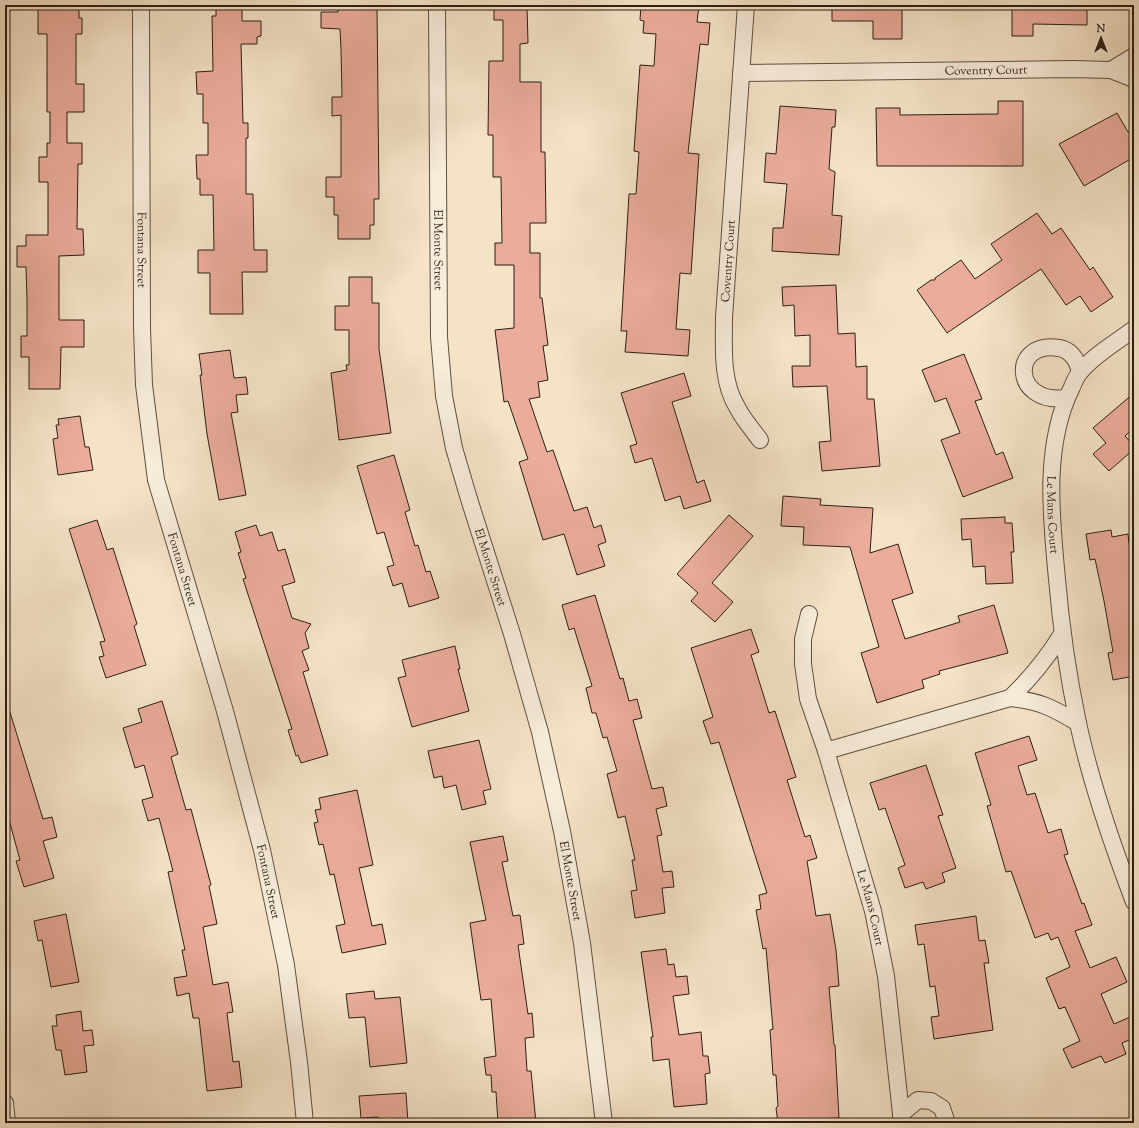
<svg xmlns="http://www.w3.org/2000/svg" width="1139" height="1128" viewBox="0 0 1139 1128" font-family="'Sorts Mill Goudy',serif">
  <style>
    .building { fill: #ebac9c; stroke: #2b1f13 }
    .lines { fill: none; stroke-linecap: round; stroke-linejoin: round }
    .street-casing { stroke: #5e5040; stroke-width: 18 }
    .street { stroke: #f8eddb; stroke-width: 16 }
    .labels { text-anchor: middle; stroke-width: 3; stroke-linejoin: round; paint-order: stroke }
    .street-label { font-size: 12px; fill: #2b1f13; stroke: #f8eddb }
  </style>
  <rect width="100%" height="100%" fill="#f5e3c8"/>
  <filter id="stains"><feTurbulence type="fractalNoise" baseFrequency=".005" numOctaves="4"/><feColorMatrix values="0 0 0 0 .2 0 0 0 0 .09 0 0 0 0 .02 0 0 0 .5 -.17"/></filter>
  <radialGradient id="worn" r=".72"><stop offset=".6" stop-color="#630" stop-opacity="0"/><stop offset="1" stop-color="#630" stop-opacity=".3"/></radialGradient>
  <path class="building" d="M 38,5 L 79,5 L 79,18 L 82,18 L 82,34 L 76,34 L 76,84 L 84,84 L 84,112 L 67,112 L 67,143 L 82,143 L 82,164 L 78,164 L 77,229 L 83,229 L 84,255 L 59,256 L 59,320 L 84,320 L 84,347 L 61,347 L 60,389 L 29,389 L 29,357 L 21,357 L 21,336 L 27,336 L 27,299 L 26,267 L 17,267 L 17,246 L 26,246 L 26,235 L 48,235 L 48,182 L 39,182 L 39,157 L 47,157 L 47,143 L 50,143 L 50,112 L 47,112 L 47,34 L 38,34 Z
    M 216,5 L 242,5 L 242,21 L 261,21 L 261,36 L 257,37 L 257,44 L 241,44 L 243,123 L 248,123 L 248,138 L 246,138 L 246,194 L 253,194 L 254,250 L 267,250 L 267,272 L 242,272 L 243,314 L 210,314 L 210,273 L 198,273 L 198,250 L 214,250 L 213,195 L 200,195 L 200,179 L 197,179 L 196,155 L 208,155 L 208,123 L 203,123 L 203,94 L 197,94 L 196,72 L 213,71 L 212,16 L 216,16 Z
    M 350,5 L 372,5 L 372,7 L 377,7 L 379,199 L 374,199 L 374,225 L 370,225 L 370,239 L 338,239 L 338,215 L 334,215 L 334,197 L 326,197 L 326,177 L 341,177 L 341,115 L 332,116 L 332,97 L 342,97 L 341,49 L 340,29 L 321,28 L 321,12 L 338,12 L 338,6 L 350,6 Z
    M 494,5 L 527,5 L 528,43 L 520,44 L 520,82 L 541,82 L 541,152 L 545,152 L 546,223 L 530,223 L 530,253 L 540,253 L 540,298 L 542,298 L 548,345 L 543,346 L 548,380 L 538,382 L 540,397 L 529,399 L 547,452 L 553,450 L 574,511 L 587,507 L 594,528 L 601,525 L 606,542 L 598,545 L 605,566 L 577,575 L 564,534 L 543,540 L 519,462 L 528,459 L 508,401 L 504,402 L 495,330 L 514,328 L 514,265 L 495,265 L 495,243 L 502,243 L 501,177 L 493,177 L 493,135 L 488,135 L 489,61 L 503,61 L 503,20 L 494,20 Z
    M 641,5 L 699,5 L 697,22 L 710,23 L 708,45 L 700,44 L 688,153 L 699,154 L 691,274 L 680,273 L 676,329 L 690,330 L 688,356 L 625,352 L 627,331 L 621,331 L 629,194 L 636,194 L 639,152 L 634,151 L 640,65 L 654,66 L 656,34 L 643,33 L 644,21 L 640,20 Z
    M 832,5 L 902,5 L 902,39 L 873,39 L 873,21 L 832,21 Z
    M 1012,5 L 1087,5 L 1087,25 L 1033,24 L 1033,36 L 1012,36 Z
    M 998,101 L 1023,101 L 1023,166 L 877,166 L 876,108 L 900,108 L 900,115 L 998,114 Z
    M 780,106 L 836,110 L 835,127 L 832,127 L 829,169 L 835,172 L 832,215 L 842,216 L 839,255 L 772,251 L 773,228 L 783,228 L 787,184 L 764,182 L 766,153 L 776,154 Z
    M 1117,113 L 1128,132 L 1134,129 L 1134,157 L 1084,186 L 1059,144 Z
    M 1037,213 L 1052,234 L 1061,228 L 1090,270 L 1093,267 L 1113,297 L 1091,312 L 1080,296 L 1066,305 L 1041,269 L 947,333 L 917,290 L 931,280 L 935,280 L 935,278 L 961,260 L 975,279 L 1002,260 L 991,244 Z
    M 349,277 L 372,277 L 372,303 L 379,303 L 379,349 L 391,433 L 339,440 L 331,373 L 347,370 L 346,365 L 349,365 L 349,330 L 335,330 L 335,306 L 349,306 Z
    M 836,285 L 838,334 L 855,333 L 856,367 L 867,366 L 867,399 L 874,399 L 880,466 L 822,471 L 819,442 L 831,441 L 827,386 L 793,387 L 792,366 L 810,366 L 810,335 L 795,336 L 794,305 L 783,306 L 782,287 Z
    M 230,350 L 234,378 L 246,377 L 248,394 L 236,395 L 238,412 L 231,413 L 246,495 L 219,500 L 207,434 L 200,375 L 202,375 L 199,354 Z
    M 964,354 L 982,399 L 975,401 L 996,455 L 1003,452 L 1013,478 L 963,497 L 941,440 L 960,433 L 946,398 L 935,402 L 922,370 Z
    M 684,373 L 691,396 L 672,402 L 697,483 L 704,480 L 711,501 L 684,509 L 680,496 L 665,501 L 652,458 L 635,463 L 630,446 L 637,444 L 621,393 Z
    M 1134,393 L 1134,428 L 1125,436 L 1134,446 L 1134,449 L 1109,471 L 1093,454 L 1106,443 L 1093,428 Z
    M 80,416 L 85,447 L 89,447 L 93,470 L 58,475 L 53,439 L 58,438 L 56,425 L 59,425 L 58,419 Z
    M 394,455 L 410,510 L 405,512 L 415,546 L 418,545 L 426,572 L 430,571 L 439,598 L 409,607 L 402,583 L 393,586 L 387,567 L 394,565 L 384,532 L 377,534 L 357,466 Z
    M 783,496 L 821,499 L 820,505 L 873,508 L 870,553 L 898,544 L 913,593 L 892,600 L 905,639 L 960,622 L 958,616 L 994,605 L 1008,653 L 939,671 L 940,674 L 922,680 L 924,688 L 877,703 L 861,653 L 879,647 L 850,547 L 803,545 L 804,527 L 781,526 Z
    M 729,515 L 753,536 L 712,583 L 733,602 L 715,622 L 691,601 L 698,593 L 677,574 Z
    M 1005,517 L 1005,523 L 1012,523 L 1014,552 L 1011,552 L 1013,583 L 986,584 L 985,566 L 973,567 L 971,539 L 962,540 L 961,519 Z
    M 97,520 L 107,550 L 113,548 L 137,624 L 134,626 L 146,665 L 106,678 L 99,657 L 104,656 L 100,642 L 105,641 L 69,529 Z
    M 256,525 L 260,536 L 272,532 L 278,551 L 285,549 L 295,582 L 282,586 L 292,618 L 311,624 L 305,633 L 309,648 L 302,651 L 309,670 L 303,672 L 328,755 L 301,763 L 298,755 L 296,756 L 288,730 L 292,729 L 243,579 L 246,578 L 238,553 L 241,552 L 235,532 Z
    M 1111,530 L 1112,537 L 1128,534 L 1129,543 L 1134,543 L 1134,676 L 1113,680 L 1108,653 L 1113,652 L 1104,601 L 1095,559 L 1090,560 L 1086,534 Z
    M 595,595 L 620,679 L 623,678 L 629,701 L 637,699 L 642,718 L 633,720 L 652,789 L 663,787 L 667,806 L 656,809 L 662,835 L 657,836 L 663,872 L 672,871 L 674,887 L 662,888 L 665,913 L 635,918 L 631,891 L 637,890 L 632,860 L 635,860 L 625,816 L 618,818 L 607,774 L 617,771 L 607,737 L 603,738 L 596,713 L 592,713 L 586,688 L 592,686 L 574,628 L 569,630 L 562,605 Z
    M 751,629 L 759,652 L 751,655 L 769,713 L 775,711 L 796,777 L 787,780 L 805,837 L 810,835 L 817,858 L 807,861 L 816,916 L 830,914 L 836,950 L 839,986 L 829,987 L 834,1045 L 835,1045 L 839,1118 L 823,1119 L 824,1123 L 778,1123 L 776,1108 L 778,1106 L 776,1075 L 773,1075 L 770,1030 L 773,1029 L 766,948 L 763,949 L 756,910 L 761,909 L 759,895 L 767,893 L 719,742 L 711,744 L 703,721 L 713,717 L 691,648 Z
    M 455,646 L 460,669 L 458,669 L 469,711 L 412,727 L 398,678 L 406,676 L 402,660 Z
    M 162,701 L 178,754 L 171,757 L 186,810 L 191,809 L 211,885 L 209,886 L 217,924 L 203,927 L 213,985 L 228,982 L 233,1012 L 227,1013 L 233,1062 L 239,1061 L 242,1087 L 207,1091 L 199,1018 L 193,1018 L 189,993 L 177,996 L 174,978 L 187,976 L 182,950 L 185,950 L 168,872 L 173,871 L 159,818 L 148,821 L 142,800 L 153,797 L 144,765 L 135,768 L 123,728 L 142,722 L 138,709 Z
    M 5,709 L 9,709 L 43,819 L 52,817 L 57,837 L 43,841 L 54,878 L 24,887 L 16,861 L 20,860 L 5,805 Z
    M 1029,736 L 1037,760 L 1018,766 L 1027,795 L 1035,793 L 1048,833 L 1061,829 L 1068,854 L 1064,855 L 1082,904 L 1084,903 L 1092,925 L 1075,931 L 1090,968 L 1116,957 L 1127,982 L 1101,994 L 1114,1024 L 1130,1017 L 1134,1027 L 1134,1038 L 1122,1043 L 1126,1054 L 1105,1063 L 1101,1056 L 1072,1068 L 1063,1049 L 1080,1041 L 1065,1007 L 1059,1009 L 1046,978 L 1070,967 L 1058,937 L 1051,940 L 1048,933 L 1035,938 L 1011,871 L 1006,872 L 987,806 L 991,805 L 975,753 Z
    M 479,740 L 491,789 L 483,791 L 486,804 L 462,810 L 456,785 L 444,788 L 442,776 L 434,778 L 428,751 Z
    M 926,765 L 943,815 L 938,816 L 956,868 L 942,873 L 945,882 L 926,889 L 923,882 L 905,888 L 898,868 L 905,865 L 885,808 L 879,810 L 870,783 Z
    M 357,790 L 373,865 L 359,868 L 372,926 L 382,924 L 386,944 L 342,953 L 336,926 L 345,924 L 334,874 L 330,875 L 323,844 L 319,845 L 314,823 L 318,822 L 315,810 L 321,809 L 319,798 Z
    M 503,836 L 508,861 L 502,862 L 513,916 L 520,915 L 524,944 L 518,945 L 528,1014 L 532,1013 L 534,1037 L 525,1038 L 527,1071 L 531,1071 L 536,1123 L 498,1123 L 496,1092 L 492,1092 L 491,1075 L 486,1075 L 484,1058 L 496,1056 L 491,999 L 481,1000 L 470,923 L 486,920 L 470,842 Z
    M 66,914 L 79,982 L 51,987 L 42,940 L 38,941 L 34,921 Z
    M 976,916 L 979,941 L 985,940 L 989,963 L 984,963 L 993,1030 L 934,1039 L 931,1017 L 939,1016 L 935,986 L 930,987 L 924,944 L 918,945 L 915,925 Z
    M 666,949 L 668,965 L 674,964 L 676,977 L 687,976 L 689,994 L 673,996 L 679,1035 L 701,1032 L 703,1056 L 708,1056 L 710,1073 L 705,1074 L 707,1104 L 674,1107 L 669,1059 L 653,1061 L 651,1037 L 653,1037 L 641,952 Z
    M 374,991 L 375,999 L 400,997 L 407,1063 L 370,1067 L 365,1017 L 349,1018 L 346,994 Z
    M 81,1011 L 83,1031 L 92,1030 L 94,1045 L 84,1046 L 87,1072 L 65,1075 L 61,1050 L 56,1050 L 52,1026 L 57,1026 L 56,1015 Z
    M 406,1093 L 408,1123 L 378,1123 L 378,1117 L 361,1118 L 359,1096 Z"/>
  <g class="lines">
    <defs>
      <g id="street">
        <path id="s1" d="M 141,5 L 142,328 L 144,385 L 156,480 L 225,711 L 262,850 L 286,965 L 299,1062 L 305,1123"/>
        <path id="s2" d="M 437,5 L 439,337 L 444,396 L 454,448 L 469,499 L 512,634 L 540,732 L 562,831 L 582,943 L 604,1123"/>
        <path d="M 746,5 L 724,317 C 724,347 721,381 737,407 C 743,419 752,429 760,440"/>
        <path d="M 1111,70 L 1134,56"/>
        <path id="s3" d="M 741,73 L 1073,69 L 1111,70 L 1134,79"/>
        <path id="s4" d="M 1134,329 C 1118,341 1094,355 1081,371 C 1077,375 1074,382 1072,387 C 1043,445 1051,516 1057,579 C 1061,627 1068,675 1078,723 C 1091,784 1112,844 1134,902"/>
        <path d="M 1066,398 C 1012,405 1010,340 1059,348 C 1071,350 1077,360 1080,371"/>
        <path id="s5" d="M 809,614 L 803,639 L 803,664 L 808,699 L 826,751 L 873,911 L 886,976 L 902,1123"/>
        <path d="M 1010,698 C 1031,678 1047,658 1062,634"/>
        <path d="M 826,751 L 1010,698 C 1040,701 1053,708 1078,723"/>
        <path d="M 5,1103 L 7,1123"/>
        <path d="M 901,1114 L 918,1100 L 931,1101 L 942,1108 L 947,1123"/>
      </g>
    </defs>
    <use href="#street" class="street-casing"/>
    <use href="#street" class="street"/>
  </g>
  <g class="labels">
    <g class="street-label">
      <text dy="4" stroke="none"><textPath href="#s3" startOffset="245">Coventry Court</textPath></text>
      <text dy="4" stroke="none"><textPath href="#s1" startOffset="245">Fontana Street</textPath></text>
      <text dy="4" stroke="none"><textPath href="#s2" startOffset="245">El Monte Street</textPath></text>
      <text transform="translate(728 261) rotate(-86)" y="4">Coventry Court</text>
      <text dy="4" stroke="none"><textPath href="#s4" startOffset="217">Le Mans Court</textPath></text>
      <text dy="4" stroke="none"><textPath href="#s2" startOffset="569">El Monte Street</textPath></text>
      <text dy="4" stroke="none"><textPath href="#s1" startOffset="569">Fontana Street</textPath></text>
      <text dy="4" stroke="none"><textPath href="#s1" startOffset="893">Fontana Street</textPath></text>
      <text dy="4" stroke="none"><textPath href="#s2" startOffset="893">El Monte Street</textPath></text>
      <text dy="4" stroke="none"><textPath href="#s5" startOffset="304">Le Mans Court</textPath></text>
    </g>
  </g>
  <rect width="1139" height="1128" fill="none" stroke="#f5e3c8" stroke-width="20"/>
  <rect x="6" y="6" width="1127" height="1116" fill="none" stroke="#2b1f13" stroke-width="2"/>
  <rect x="10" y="10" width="1119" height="1108" fill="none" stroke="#2b1f13"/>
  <g transform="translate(1101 38)" stroke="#f8eddb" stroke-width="3" paint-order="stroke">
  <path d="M0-3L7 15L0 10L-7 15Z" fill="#2b1f13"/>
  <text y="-6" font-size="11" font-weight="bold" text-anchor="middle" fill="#2b1f13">N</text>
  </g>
  <rect width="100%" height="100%" filter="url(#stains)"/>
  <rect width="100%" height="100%" fill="url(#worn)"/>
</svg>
